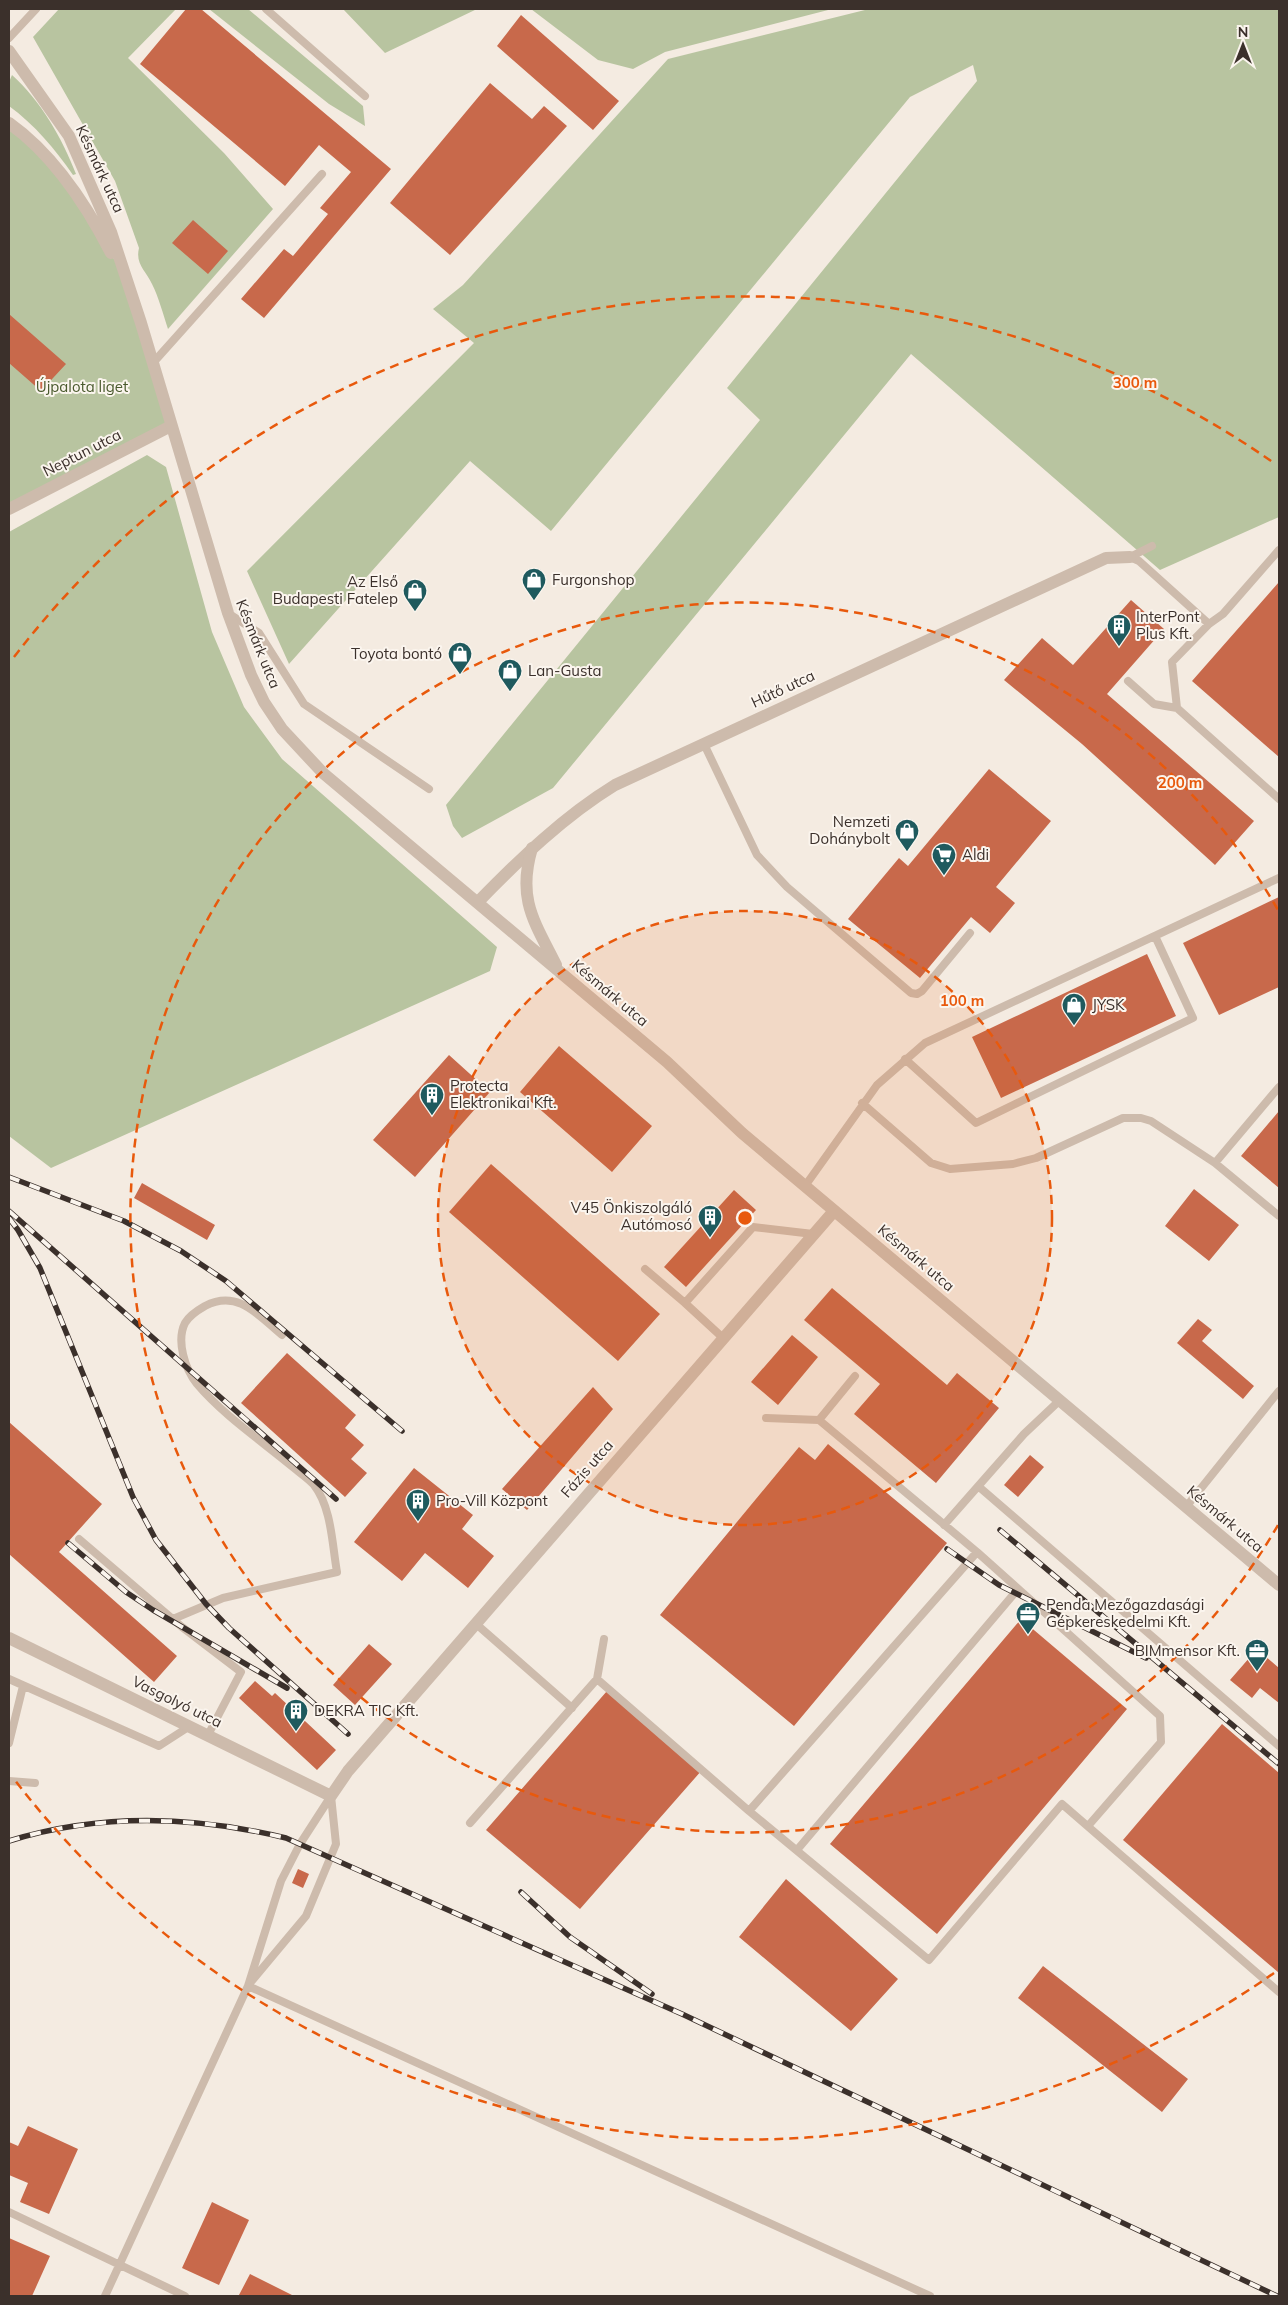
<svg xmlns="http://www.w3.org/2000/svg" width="1288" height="2305" viewBox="0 0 1288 2305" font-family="Mulish,sans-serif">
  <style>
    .green { fill: #b8c4a0 }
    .building { fill: #c8694b }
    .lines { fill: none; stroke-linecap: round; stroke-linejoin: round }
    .service { stroke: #cdbbac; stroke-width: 8 }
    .minor { stroke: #cdbbac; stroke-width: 12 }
    .tertiary { stroke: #cdbbac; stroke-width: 12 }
    .rail-casing { stroke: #3b302b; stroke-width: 5.5 }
    .rail { stroke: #fbf5ee; stroke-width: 4; stroke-dasharray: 11; stroke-linecap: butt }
    .ring { fill: none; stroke: #e8590c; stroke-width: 2.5; stroke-dasharray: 9 6 }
    .labels { text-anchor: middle; stroke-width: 4; stroke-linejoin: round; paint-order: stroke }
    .street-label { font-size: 15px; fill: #3b302b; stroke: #fbf5ee }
    .park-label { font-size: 15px; fill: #4a5a2e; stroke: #fbf5ee }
    .poi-label { font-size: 15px; fill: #3b302b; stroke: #fbf5ee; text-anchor: start }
    .centre { fill: #e8590c; stroke: #fbf5ee; stroke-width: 2.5 }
    .ring-label { font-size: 15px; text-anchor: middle; font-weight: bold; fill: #e8590c; stroke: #fbf5ee; stroke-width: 4; stroke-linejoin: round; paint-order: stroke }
  </style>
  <rect width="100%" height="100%" fill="#f4ebe1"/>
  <path class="green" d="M 59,9 L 176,9 L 128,58 L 224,153 L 273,209 L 168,329 C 163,314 159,298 152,284 C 146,271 135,264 139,248 L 115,181 L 33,37 Z
    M 209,9 L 248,9 L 363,106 L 365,126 L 329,104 Z
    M 343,9 L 477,9 L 385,53 Z
    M 531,9 L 832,9 L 665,52 L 633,69 L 598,60 Z
    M 869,9 L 1279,9 L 1279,517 L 1160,570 L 911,354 L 553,788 L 462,838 L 453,826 L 446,805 L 760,420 L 727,388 L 977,81 L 973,65 L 910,97 L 551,531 L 470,461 L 289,664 L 247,571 L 474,343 L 433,309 L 463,285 L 668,59 Z
    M 12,75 C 41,101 62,138 76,174 L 73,175 C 55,149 35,125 9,106 L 9,82 Z
    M 9,123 L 27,136 L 100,232 L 127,284 L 171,426 L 9,509 Z
    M 147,455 L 166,467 L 212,632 L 244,707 L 282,759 L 497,947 L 490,971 L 51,1168 L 9,1136 L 9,532 Z"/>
  <path class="building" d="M 186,9 L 201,9 L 391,169 L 264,318 L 241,299 L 284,249 L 293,256 L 328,214 L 320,208 L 351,172 L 319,145 L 285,186 L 140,64 Z
    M 521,15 L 619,101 L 593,130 L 497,46 Z
    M 490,83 L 532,119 L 544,106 L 567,126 L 450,255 L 390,203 Z
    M 193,220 L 228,251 L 208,274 L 172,243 Z
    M 9,314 L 66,364 L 41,391 L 9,363 Z
    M 1279,582 L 1279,757 L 1192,681 Z
    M 1131,600 L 1164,629 L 1107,694 L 1254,821 L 1215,865 L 1082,744 L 1004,680 L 1042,638 L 1073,665 Z
    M 989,769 L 1051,821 L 996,887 L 1015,903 L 990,933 L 971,917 L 920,978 L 848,919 L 899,858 L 908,866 Z
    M 1279,897 L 1279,987 L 1219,1015 L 1183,943 Z
    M 1147,954 L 1176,1016 L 1001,1098 L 972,1037 Z
    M 559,1046 L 652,1126 L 612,1172 L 520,1092 Z
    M 449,1055 L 490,1092 L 415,1177 L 373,1140 Z
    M 1279,1111 L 1279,1188 L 1241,1156 Z
    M 491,1164 L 660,1314 L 618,1361 L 449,1212 Z
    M 142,1183 L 215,1225 L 207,1240 L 134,1198 Z
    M 1194,1189 L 1239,1225 L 1209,1261 L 1165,1226 Z
    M 734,1190 L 756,1210 L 686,1287 L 664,1267 Z
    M 832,1288 L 947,1385 L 957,1373 L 999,1408 L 936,1483 L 854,1414 L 880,1384 L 804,1320 Z
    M 1198,1319 L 1212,1330 L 1202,1341 L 1254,1386 L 1243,1399 L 1177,1343 Z
    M 792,1335 L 818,1357 L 778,1405 L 751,1382 Z
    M 287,1353 L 356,1415 L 345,1428 L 364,1445 L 351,1459 L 367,1473 L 345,1497 L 241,1403 Z
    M 593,1387 L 613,1409 L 527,1510 L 502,1489 Z
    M 9,1422 L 102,1504 L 59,1552 L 177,1656 L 154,1682 L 9,1554 Z
    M 828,1444 L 947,1543 L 794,1726 L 660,1615 L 799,1447 L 815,1460 Z
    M 1030,1455 L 1044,1467 L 1018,1497 L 1004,1485 Z
    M 414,1468 L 473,1515 L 462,1529 L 494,1556 L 468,1588 L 425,1553 L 402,1581 L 354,1542 Z
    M 1021,1619 L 1127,1709 L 937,1934 L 830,1844 Z
    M 369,1644 L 392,1664 L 355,1705 L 333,1685 Z
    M 1257,1649 L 1279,1668 L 1279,1703 L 1260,1688 L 1252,1698 L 1230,1680 Z
    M 255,1681 L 272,1696 L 275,1693 L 336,1750 L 317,1770 L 239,1698 Z
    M 607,1691 L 702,1770 L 580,1909 L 486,1830 Z
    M 1222,1724 L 1279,1773 L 1279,1973 L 1123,1840 Z
    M 298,1869 L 309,1874 L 303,1888 L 292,1883 Z
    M 786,1879 L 898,1979 L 851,2031 L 739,1937 Z
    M 1043,1966 L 1188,2079 L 1162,2112 L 1018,1998 Z
    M 28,2126 L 78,2149 L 49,2214 L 20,2202 L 28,2183 L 9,2175 L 9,2142 L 18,2146 Z
    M 212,2202 L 249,2220 L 219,2285 L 182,2268 Z
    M 9,2238 L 50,2256 L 32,2296 L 9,2296 Z
    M 250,2274 L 294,2296 L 239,2295 Z"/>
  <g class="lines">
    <path class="service" d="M 266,9 L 365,96
      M 9,38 L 36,9
      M 152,364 L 322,174
      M 1130,557 L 1139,561 L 1209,624 L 1172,662 L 1177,708 L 1279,799
      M 1130,557 L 1152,546
      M 229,614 L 259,633 L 304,704 L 429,789
      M 1209,624 L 1223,614 L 1279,550
      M 1128,681 L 1154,704 L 1177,708
      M 704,744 L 757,855 L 787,887 L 911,993 L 917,994 L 922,991 L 970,933
      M 905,1059 L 976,1123 L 1193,1018 L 1155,936
      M 862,1103 L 931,1163 L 950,1169 L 1013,1164 L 1036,1158 L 1123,1118 L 1141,1118 L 1151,1121 L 1215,1163 L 1279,1216
      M 1215,1163 L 1279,1087
      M 805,1186 L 877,1085 L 925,1043 L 1279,878
      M 645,1269 L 685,1303
      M 722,1337 L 685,1303 L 753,1227 L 813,1234
      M 766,1418 L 819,1420 L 977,1552 L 1160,1716 L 1161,1742 L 1088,1826
      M 819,1420 L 855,1376
      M 978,1486 L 1279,1746
      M 1186,1507 L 1279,1391
      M 944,1525 L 1024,1434 L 1059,1401
      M 79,1539 L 182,1627 L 241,1672 L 208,1735
      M 173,1619 L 223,1598 L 337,1572 C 332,1545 332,1508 314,1485 C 309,1479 300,1473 294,1468 C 263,1442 223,1415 197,1384 C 185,1369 176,1341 185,1323 C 189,1316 198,1310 205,1306 C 238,1289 258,1315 282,1335
      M 475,1623 L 572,1708
      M 9,1679 L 159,1746 L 190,1726
      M 597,1679 L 749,1811 L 929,1960 L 1062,1804 L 1279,1992
      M 9,1743 L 23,1686
      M 9,1781 L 35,1783
      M 749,1811 L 977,1552
      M 470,1823 L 597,1679 L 604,1639
      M 797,1850 L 1018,1589
      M 250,1983 L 306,1916 L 336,1844 L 331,1796
      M 248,1986 L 930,2296
      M 9,2212 L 185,2296
      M 105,2296 L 248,1986 L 281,1881 L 300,1844 L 331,1796"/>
    <path class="minor" d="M 9,509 L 171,426
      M 478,902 C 520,859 563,817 615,785 L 1106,558 L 1130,557
      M 9,1638 L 331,1796 L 348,1771 L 834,1211"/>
    <path class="tertiary" d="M 9,51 L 69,136 L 111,232 L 141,323 L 228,613 L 251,675 L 264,702 L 282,729 L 323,773 L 667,1062 L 742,1133 L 1279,1585
      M 9,123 C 54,155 86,204 111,253
      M 532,848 C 517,899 534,921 556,965"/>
    <defs>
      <path id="rail" d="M 9,1177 L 124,1221 L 181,1251 L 226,1281 L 402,1431
        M 9,1211 L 336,1499
        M 9,1218 L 18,1230 L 40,1268 L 133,1497 L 156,1540 L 206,1604 L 229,1628 L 348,1734
        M 1000,1530 L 1279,1764
        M 68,1543 L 126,1592 L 153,1610 L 287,1688
        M 947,1549 L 999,1585 L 1146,1658
        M 9,1841 C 99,1813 195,1816 286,1838 L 682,2014 L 1277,2296
        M 521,1892 L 570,1937 L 652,1994"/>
    </defs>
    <use href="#rail" class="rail-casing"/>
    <use href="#rail" class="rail"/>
  </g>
  <circle cx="745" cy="1218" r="307" fill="#e8590c" fill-opacity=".12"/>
  <g class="ring">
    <circle cx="745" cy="1218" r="307"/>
    <path d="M1278 1525A615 615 0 1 1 1278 910"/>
    <path d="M1274 1973A922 922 0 0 1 14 1779M14 657A922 922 0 0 1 1274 463"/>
  </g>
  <defs>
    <symbol id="shop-pin" viewBox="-11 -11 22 30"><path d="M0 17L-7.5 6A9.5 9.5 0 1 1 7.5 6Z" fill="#1f5a5e" stroke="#fbf5ee"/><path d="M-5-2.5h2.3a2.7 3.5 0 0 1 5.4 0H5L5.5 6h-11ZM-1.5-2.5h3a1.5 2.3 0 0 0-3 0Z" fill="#fff"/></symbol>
    <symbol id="building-pin" viewBox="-11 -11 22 30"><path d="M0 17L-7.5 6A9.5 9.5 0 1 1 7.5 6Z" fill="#1f5a5e" stroke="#fbf5ee"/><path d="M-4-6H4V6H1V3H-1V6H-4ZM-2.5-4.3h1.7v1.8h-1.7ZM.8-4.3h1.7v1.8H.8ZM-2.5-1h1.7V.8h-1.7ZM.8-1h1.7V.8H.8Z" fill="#fff"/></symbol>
    <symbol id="supermarket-pin" viewBox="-11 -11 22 30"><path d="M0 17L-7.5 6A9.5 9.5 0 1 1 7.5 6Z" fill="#1f5a5e" stroke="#fbf5ee"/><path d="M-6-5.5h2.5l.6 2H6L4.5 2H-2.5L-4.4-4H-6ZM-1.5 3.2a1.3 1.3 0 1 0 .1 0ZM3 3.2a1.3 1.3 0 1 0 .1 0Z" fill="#fff"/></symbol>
    <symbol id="office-pin" viewBox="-11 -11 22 30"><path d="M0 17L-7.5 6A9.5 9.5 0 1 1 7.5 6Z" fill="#1f5a5e" stroke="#fbf5ee"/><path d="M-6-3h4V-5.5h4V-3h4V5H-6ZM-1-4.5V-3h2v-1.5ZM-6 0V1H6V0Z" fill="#fff"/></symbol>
  </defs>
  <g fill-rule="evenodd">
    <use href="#shop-pin" x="520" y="566" width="28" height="38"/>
    <use href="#shop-pin" x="401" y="577" width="28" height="38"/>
    <use href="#building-pin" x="1105" y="612" width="28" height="38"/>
    <use href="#shop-pin" x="446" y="640" width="28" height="38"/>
    <use href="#shop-pin" x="496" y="657" width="28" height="38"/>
    <use href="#shop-pin" x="893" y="817" width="28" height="38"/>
    <use href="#supermarket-pin" x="930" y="841" width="28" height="38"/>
    <use href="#shop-pin" x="1060" y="991" width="28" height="38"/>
    <use href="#building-pin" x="418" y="1081" width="28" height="38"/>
    <use href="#building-pin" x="696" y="1203" width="28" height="38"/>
    <use href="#building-pin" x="404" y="1487" width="28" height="38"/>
    <use href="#office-pin" x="1014" y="1600" width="28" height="38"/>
    <use href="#office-pin" x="1243" y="1637" width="28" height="38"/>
    <use href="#building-pin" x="282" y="1697" width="28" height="38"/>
  </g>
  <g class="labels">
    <g class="street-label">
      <text transform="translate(100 169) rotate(65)" y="5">Késmárk utca</text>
      <text transform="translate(82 453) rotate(-27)" y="5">Neptun utca</text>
      <text transform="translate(258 644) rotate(68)" y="5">Késmárk utca</text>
      <text transform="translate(783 689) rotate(-25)" y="5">Hűtő utca</text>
      <text transform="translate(610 993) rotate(40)" y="5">Késmárk utca</text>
      <text transform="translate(916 1258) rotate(40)" y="5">Késmárk utca</text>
      <text transform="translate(587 1469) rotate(-49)" y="5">Fázis utca</text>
      <text transform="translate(1225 1519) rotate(40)" y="5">Késmárk utca</text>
      <text transform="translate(177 1702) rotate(26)" y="5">Vasgolyó utca</text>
    </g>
    <g class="park-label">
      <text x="82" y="392">Újpalota liget</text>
    </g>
    <g class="poi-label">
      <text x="552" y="585">Furgonshop</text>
      <text x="398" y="587" text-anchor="end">Az Első<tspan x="398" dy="17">Budapesti Fatelep</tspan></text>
      <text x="1136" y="622">InterPont<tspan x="1136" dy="17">Plus Kft.</tspan></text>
      <text x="442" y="659" text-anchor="end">Toyota bontó</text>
      <text x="528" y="676">Lan-Gusta</text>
      <text x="890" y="827" text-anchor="end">Nemzeti<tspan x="890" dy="17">Dohánybolt</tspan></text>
      <text x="962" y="860">Aldi</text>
      <text x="1092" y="1010">JYSK</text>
      <text x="450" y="1091">Protecta<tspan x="450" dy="17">Elektronikai Kft.</tspan></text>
      <text x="692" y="1213" text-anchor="end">V45 Önkiszolgáló<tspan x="692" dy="17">Autómosó</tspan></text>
      <text x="436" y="1506">Pro-Vill Központ</text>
      <text x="1046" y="1610">Penda Mezőgazdasági<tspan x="1046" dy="17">Gépkereskedelmi Kft.</tspan></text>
      <text x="1240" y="1656" text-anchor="end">BIMmensor Kft.</text>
      <text x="314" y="1716">DEKRA TIC Kft.</text>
    </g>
  </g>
  <circle cx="745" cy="1218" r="8" class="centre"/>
  <g class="ring-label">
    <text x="1135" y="388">300 m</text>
    <text x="1180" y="788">200 m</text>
    <text x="962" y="1006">100 m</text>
  </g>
  <rect width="1288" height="2305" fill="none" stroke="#3b302b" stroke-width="20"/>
  <g transform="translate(1243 45)" stroke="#fbf5ee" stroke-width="4" paint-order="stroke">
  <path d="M0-4L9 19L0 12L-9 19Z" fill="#3b302b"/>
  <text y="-8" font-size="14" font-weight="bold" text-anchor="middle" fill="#3b302b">N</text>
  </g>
</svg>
